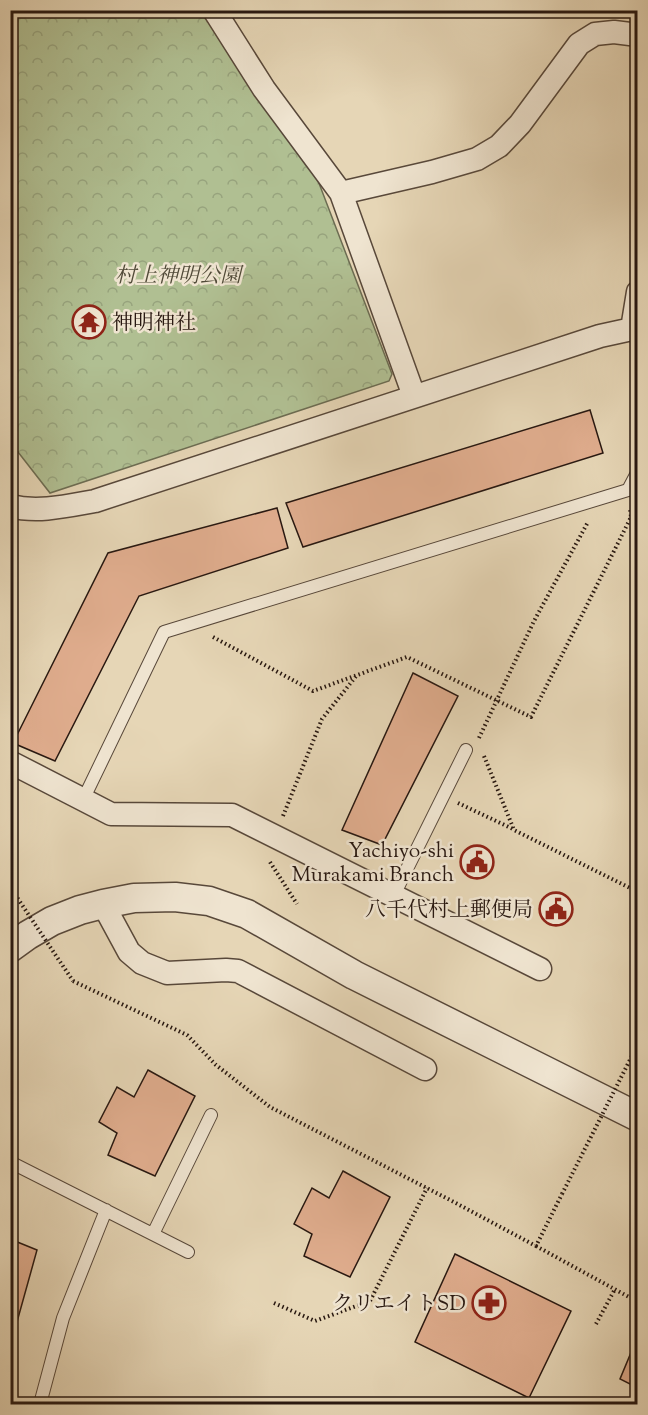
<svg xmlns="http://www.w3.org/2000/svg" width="648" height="1415" viewBox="0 0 648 1415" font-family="'Sorts Mill Goudy','Noto Serif JP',serif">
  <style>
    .park { fill: url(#park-crowns); stroke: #6c6c52; stroke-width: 1.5 }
    .building { fill: #e0ad8e; stroke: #281811; stroke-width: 1.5 }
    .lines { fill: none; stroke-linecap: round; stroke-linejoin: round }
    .service-casing { stroke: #58483a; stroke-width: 14 }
    .minor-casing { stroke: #58483a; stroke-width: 25 }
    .tertiary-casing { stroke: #58483a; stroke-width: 31 }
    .path { stroke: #281811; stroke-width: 4; stroke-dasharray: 1.5 3; stroke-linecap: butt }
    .service { stroke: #efe4d0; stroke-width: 12 }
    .minor { stroke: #efe4d0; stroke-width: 22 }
    .tertiary { stroke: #efe4d0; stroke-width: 28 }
    .path-bridge { stroke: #281811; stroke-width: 4; stroke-dasharray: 1.5 3; stroke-linecap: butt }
    .labels { text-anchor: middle; stroke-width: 5; stroke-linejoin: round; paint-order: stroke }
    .park-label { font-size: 21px; font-style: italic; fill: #514a38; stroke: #efe4d0 }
    .poi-label { font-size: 21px; fill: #281811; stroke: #efe4d0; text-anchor: end }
  </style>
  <defs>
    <pattern id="park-crowns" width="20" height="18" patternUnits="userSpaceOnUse" patternTransform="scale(1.5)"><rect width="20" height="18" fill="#b0bf92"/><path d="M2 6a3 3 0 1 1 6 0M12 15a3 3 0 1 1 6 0" fill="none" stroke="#97a37d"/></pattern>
  </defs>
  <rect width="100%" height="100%" fill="#e6d6b6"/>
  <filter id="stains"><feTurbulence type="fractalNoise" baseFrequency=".00333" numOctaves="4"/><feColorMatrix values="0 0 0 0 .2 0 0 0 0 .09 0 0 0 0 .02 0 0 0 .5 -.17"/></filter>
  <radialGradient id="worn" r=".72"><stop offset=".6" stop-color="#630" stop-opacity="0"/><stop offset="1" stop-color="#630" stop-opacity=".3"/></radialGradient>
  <path class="park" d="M 11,11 L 203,11 L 317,178 L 392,374 L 389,381 L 50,493 L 11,443 Z"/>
  <path class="building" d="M 590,410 L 603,453 L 303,547 L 286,503 Z
    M 277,508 L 288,548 L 139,596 L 55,761 L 13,743 L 108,553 Z
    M 413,673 L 458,696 L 382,845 L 342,830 Z
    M 148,1070 L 195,1096 L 155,1176 L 108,1155 L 117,1133 L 99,1122 L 117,1087 L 134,1097 Z
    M 343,1171 L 390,1197 L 350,1277 L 304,1256 L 312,1234 L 294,1224 L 312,1188 L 329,1198 Z
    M 10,1239 L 37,1250 L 10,1347 Z
    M 455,1254 L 571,1311 L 529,1398 L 415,1342 Z
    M 635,1343 L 638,1345 L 638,1388 L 620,1379 Z"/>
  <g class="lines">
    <defs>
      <path id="service" d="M 83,800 L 164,632 L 628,490 L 638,471
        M 394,895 L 466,750
        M 10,1162 L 188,1252
        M 153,1234 L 211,1115
        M 40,1404 L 63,1318 L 106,1210"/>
      <path id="minor" d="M 214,10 L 264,89 L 341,193 L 414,396
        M 341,193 L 432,172 L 477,159 L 499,146 L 520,124 L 579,44 L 595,34 L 614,32 L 638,35
        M 632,329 L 638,292
        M 10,506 C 38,513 67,506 95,501 L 600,336 L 632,329 L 638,332
        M 10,762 L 111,814 L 232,815 L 540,969
        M 103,904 L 129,952 L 142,963 L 167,973 L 226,970 L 238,971 L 425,1069"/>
      <path id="tertiary" d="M 10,948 L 28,935 L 52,921 L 80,910 L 103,904 L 134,898 L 175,897 L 209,901 L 247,914 L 354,975 L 638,1117"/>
    </defs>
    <use href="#service" class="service-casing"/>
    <use href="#minor" class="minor-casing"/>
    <use href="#tertiary" class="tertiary-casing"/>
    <path class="path" d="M 213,637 L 313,691 L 407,657 L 531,717 L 631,517 L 630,508
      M 479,738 L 534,621 L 588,522
      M 484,756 L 514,830 L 638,892
      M 458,803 L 513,829
      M 283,816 L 322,719 L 357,675
      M 270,862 L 297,904
      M 73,981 L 187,1035 L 216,1065 L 270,1107 L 452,1201 L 536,1246 L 562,1194
      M 536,1246 L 638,1302
      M 274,1303 L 315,1321 L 370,1301 L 427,1188
      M 596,1324 L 615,1289"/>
    <use href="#service" class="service"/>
    <use href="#minor" class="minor"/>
    <use href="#tertiary" class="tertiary"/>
    <path class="path-bridge" d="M 10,887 L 73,981
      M 562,1194 L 638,1044"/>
  </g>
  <defs>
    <symbol id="temple-ring" viewBox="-11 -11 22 22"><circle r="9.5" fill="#efe4d0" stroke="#8f2418" stroke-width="1.5"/><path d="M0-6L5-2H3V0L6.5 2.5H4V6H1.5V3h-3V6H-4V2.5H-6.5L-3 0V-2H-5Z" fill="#8f2418"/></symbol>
    <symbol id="civic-ring" viewBox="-11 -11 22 22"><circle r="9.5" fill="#efe4d0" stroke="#8f2418" stroke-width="1.5"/><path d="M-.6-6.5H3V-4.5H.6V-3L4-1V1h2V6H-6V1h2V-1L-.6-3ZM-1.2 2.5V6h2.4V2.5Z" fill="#8f2418"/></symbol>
    <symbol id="pharmacy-ring" viewBox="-11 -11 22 22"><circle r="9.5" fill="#efe4d0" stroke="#8f2418" stroke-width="1.5"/><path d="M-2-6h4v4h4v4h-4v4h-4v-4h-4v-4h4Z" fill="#8f2418"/></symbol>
  </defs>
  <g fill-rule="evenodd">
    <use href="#temple-ring" x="70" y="303" width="38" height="38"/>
    <use href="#civic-ring" x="458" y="843" width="38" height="38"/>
    <use href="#civic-ring" x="537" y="890" width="38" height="38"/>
    <use href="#pharmacy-ring" x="470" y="1284" width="38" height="38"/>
  </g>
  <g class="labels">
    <g class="park-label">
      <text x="178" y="282">村上神明公園</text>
    </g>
    <g class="poi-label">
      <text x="112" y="329" text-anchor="start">神明神社</text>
      <text x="454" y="857">Yachiyo-shi<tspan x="454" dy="24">Murakami Branch</tspan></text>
      <text x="533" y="916">八千代村上郵便局</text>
      <text x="466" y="1310">クリエイトSD</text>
    </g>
  </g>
  <rect width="648" height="1415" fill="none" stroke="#e6d6b6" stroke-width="36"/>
  <rect x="12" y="12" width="624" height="1391" fill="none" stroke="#281811" stroke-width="3"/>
  <rect x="18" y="18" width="612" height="1379" fill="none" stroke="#281811" stroke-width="1.5"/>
  <rect width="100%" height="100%" filter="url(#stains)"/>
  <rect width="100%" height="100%" fill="url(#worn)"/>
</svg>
